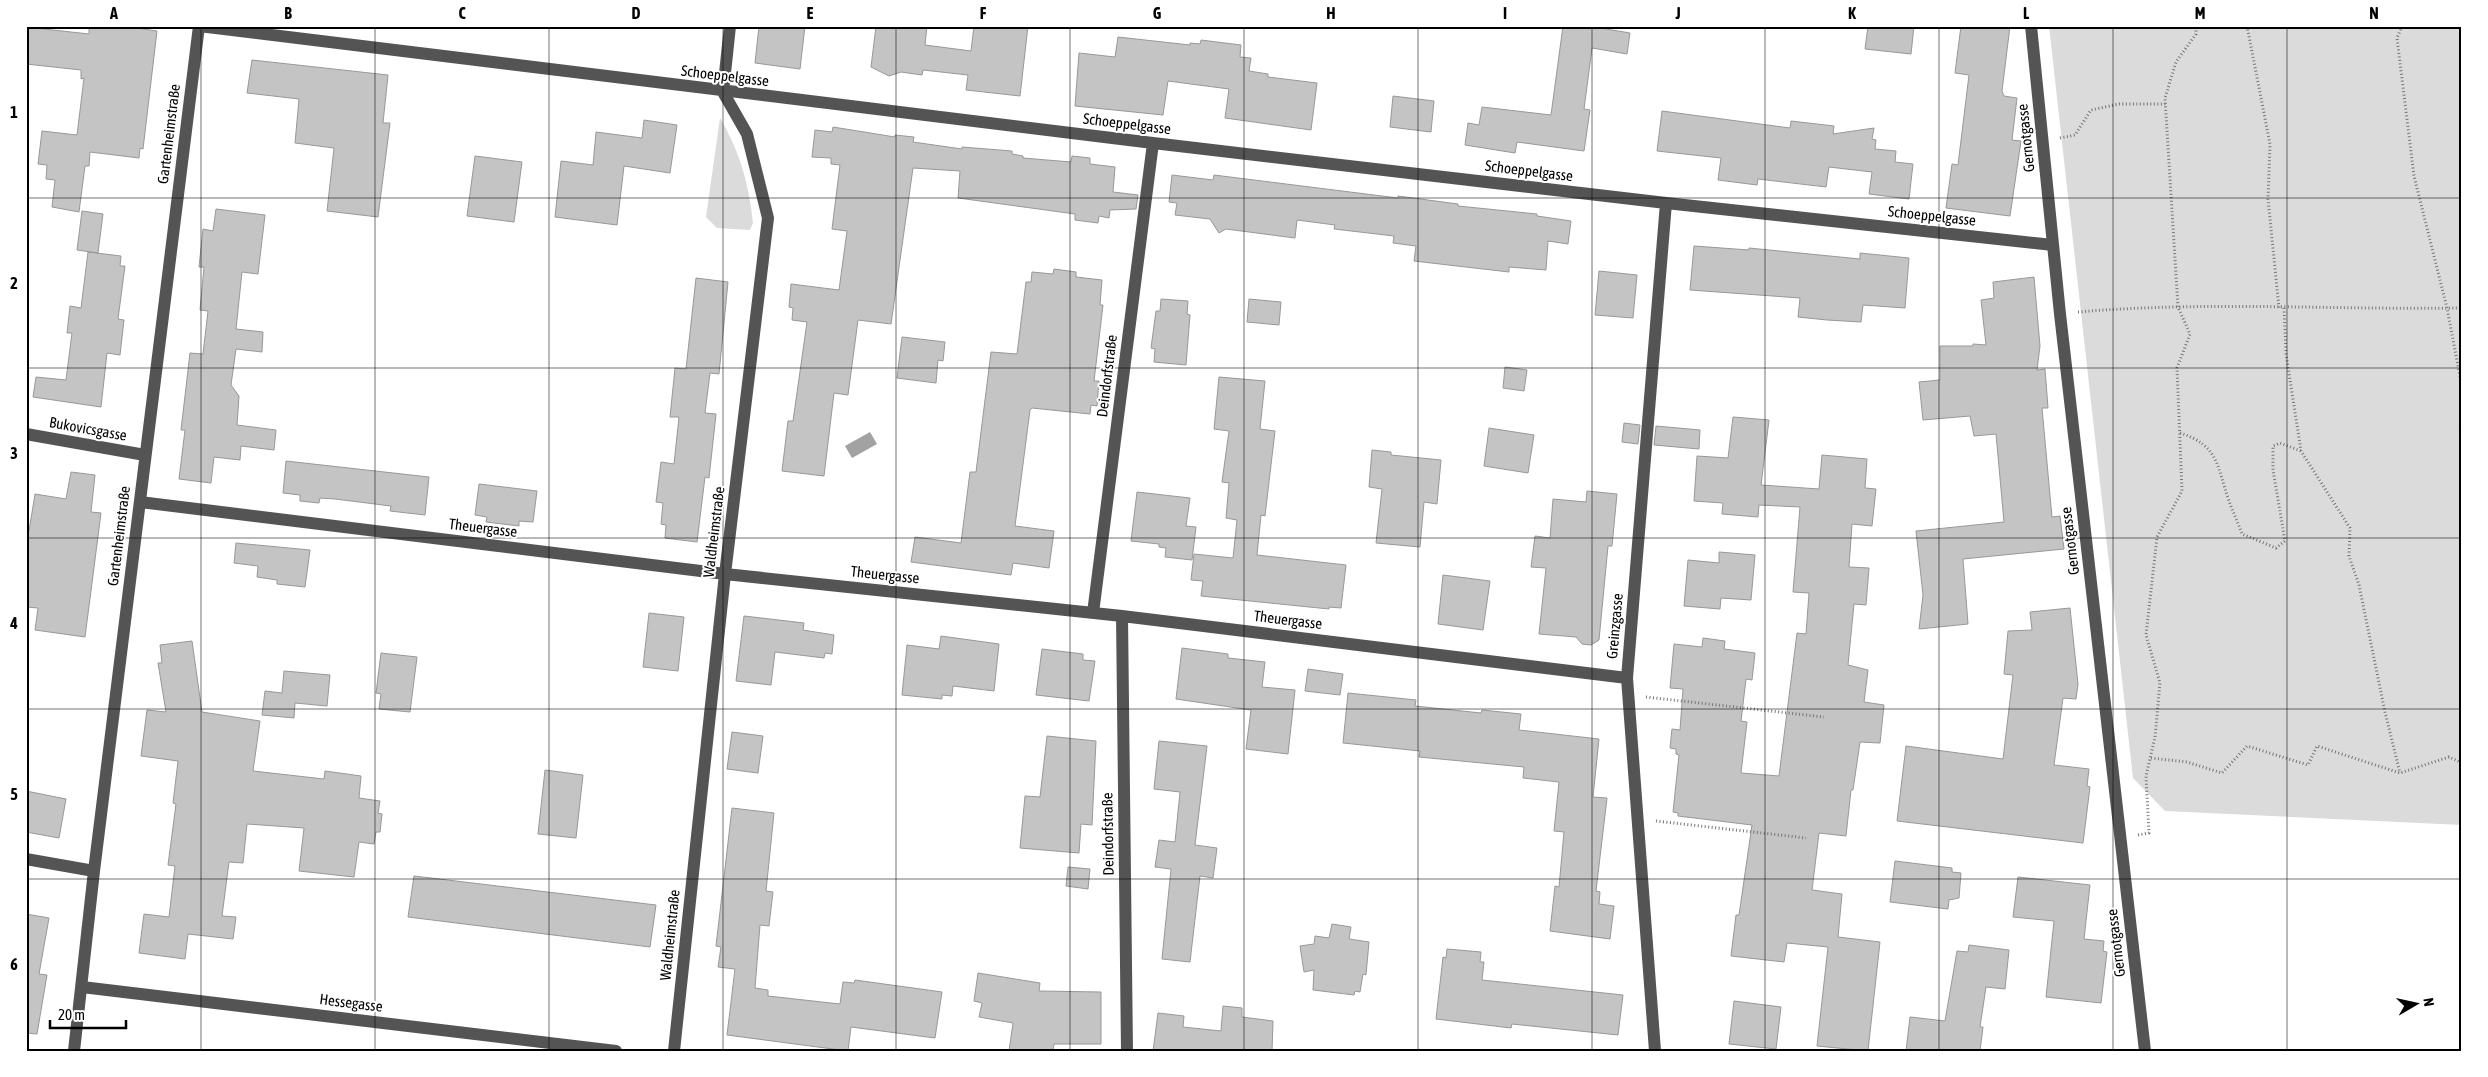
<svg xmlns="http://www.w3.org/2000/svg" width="2488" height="1077" viewBox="0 0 2488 1077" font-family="'Asap Condensed',sans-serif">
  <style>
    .green { fill: #dbdbdb }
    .water { fill: #a2a2a2 }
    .building { fill: #c4c4c4; stroke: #989898 }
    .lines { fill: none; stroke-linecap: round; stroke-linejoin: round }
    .path { stroke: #767676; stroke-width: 3; stroke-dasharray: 1 2.5; stroke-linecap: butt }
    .minor { stroke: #545454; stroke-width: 12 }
    .grid { fill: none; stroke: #000; stroke-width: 1; stroke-opacity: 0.55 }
    .labels { text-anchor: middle; stroke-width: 4; stroke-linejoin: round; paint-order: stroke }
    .street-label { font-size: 15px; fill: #000; stroke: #fff }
    .neatline { fill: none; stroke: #000; stroke-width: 2 }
    .grid-label { font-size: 16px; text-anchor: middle; font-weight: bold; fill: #000 }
  </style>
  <rect width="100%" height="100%" fill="#fff"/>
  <path class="green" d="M 2049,26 L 2462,26 L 2462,825 L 2165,811 L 2133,778 Z
    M 720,118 C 740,152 749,184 753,223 L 750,230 L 717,228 L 706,217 Z"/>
  <path class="water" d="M 870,432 L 877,444 L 852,458 L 845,446 Z"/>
  <path class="building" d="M 89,26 L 123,26 L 157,31 L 143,149 L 140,148 L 139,158 L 90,152 L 89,166 L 85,166 L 79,212 L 52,207 L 55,180 L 46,179 L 47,165 L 38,164 L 42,131 L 77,135 L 84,78 L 81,79 L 81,70 L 26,64 L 26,27 L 89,34 Z
    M 759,26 L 805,26 L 800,69 L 755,63 Z
    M 876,26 L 927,26 L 925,45 L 971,51 L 974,26 L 1028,26 L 1020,96 L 966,90 L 968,75 L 923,70 L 922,75 L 901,72 L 889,76 L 871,67 Z
    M 1563,26 L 1588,26 L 1630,33 L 1627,54 L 1592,48 L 1584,109 L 1590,110 L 1584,151 L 1517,142 L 1515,153 L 1465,145 L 1468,123 L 1479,125 L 1482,107 L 1551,115 Z
    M 1868,26 L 1914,26 L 1911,54 L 1865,49 Z
    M 1961,26 L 2010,26 L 2002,91 L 2004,96 L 2017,98 L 2012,140 L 2021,141 L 2010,216 L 1946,208 L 1952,164 L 1958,165 L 1969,75 L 1955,73 Z
    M 1118,37 L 1190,45 L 1190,43 L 1200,44 L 1201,40 L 1241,45 L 1240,57 L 1251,58 L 1249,71 L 1268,74 L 1268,77 L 1317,83 L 1311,130 L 1225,118 L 1229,89 L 1168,81 L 1163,115 L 1075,106 L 1079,53 L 1115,57 Z
    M 252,60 L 388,75 L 383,123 L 390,123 L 378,217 L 327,211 L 334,148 L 295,143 L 299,99 L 247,93 Z
    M 1393,96 L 1434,101 L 1431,132 L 1390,127 Z
    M 1662,111 L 1790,128 L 1791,121 L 1834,126 L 1833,134 L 1874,128 L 1872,139 L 1876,140 L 1875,149 L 1896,151 L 1895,162 L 1913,164 L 1909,199 L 1869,194 L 1872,172 L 1829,167 L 1826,187 L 1758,179 L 1757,185 L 1718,180 L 1721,158 L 1657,151 Z
    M 644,120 L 677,125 L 670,173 L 624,166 L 617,225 L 555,217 L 561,161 L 593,165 L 596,132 L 642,138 Z
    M 833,127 L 895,137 L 895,135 L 914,137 L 913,142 L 962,149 L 962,147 L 1012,151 L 1012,154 L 1023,156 L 1023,158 L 1071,162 L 1072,156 L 1090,158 L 1090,164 L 1115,167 L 1113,192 L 1138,195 L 1136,209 L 1110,210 L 1109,218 L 1099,216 L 1098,223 L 1075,220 L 1075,214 L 958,198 L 960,171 L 913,168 L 891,324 L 858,320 L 848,395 L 834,393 L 824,476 L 782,471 L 788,421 L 793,421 L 807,322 L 792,320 L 793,308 L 789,307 L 791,284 L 839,290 L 847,231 L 832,229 L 840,165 L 831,164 L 831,158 L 812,157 L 815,130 L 832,132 Z
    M 475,156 L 522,162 L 514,222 L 467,216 Z
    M 1172,175 L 1213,180 L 1214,175 L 1398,198 L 1398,196 L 1458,204 L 1458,206 L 1537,214 L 1537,216 L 1571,221 L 1568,244 L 1548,241 L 1546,270 L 1509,267 L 1509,272 L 1414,261 L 1416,246 L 1393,243 L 1394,236 L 1334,229 L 1335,225 L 1297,220 L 1295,238 L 1226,229 L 1219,233 L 1210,219 L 1175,215 L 1177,203 L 1169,202 Z
    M 216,209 L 265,215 L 258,274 L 242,272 L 236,329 L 263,332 L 262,352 L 236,349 L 231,385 L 239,396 L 237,425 L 276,430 L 274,450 L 241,446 L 240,460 L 214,457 L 211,483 L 179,479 L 185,430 L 181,430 L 190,353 L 203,354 L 208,311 L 200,310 L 204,267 L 199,267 L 203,229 L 213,231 Z
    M 82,211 L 103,214 L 98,253 L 77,250 Z
    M 1694,246 L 1749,250 L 1749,248 L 1860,259 L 1860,253 L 1909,258 L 1905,308 L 1863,305 L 1861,322 L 1827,320 L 1798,317 L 1800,298 L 1690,290 Z
    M 88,252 L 121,256 L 120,266 L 125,266 L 118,319 L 124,320 L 120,355 L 107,353 L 101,407 L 33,397 L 36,377 L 66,380 L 72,333 L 67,333 L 70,306 L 81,308 Z
    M 1054,269 L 1076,272 L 1076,277 L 1102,280 L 1100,305 L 1103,305 L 1094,381 L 1099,381 L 1097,406 L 1091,405 L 1090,414 L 1032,408 L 1030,410 L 1015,526 L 1054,531 L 1049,568 L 1013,563 L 1011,575 L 911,562 L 915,537 L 961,543 L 970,472 L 976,472 L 991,352 L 1017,354 L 1026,282 L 1031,282 L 1032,272 L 1053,274 Z
    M 1599,271 L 1637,275 L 1633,318 L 1595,315 Z
    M 2034,277 L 2040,346 L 2037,370 L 2045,369 L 2048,408 L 2042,408 L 2052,517 L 2060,516 L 2064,549 L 1963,559 L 1968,624 L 1919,629 L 1923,595 L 1916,531 L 2004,522 L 1996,434 L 1974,436 L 1970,416 L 1923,420 L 1919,382 L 1940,380 L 1940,346 L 1973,346 L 1973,344 L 1986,345 L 1981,300 L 1994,298 L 1993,282 Z
    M 696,278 L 728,282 L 719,374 L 710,373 L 705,413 L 716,414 L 709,478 L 705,477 L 697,542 L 665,538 L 666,525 L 661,524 L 663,503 L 656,502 L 661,462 L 674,464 L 679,417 L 670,417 L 675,368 L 686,369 Z
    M 1161,299 L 1188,301 L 1187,314 L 1190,315 L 1186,365 L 1154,362 L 1155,349 L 1151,348 L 1156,311 L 1160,311 Z
    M 1249,299 L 1281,302 L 1279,325 L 1247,322 Z
    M 902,337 L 945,342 L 943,361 L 938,360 L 936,383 L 897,378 Z
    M 1505,367 L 1527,370 L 1524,391 L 1503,388 Z
    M 1219,377 L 1265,381 L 1260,429 L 1275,431 L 1265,516 L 1261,515 L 1257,555 L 1346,565 L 1341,608 L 1329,607 L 1329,609 L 1201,596 L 1203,581 L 1191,580 L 1194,554 L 1233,558 L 1237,520 L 1226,518 L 1229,483 L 1222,482 L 1229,431 L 1214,429 Z
    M 1733,417 L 1769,420 L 1761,485 L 1819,489 L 1822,455 L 1867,459 L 1865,488 L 1876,489 L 1872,526 L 1852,524 L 1849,567 L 1869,568 L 1866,605 L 1854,604 L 1848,665 L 1868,670 L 1864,702 L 1884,705 L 1880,743 L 1860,742 L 1853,790 L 1851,790 L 1846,836 L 1819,833 L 1812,890 L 1842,894 L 1838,937 L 1880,942 L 1868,1051 L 1817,1046 L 1828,947 L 1787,943 L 1784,962 L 1731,956 L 1736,915 L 1739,915 L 1752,825 L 1678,816 L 1678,813 L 1673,812 L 1679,755 L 1676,754 L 1676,749 L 1670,748 L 1672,729 L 1680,730 L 1683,689 L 1670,688 L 1674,644 L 1702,647 L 1703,638 L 1725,641 L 1724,649 L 1755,653 L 1752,680 L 1746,679 L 1741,721 L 1747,722 L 1741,773 L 1779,776 L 1797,633 L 1806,634 L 1809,593 L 1793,592 L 1800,507 L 1759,505 L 1758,517 L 1722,514 L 1723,503 L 1694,501 L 1697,456 L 1728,458 Z
    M 1624,423 L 1640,425 L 1638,444 L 1622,442 Z
    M 1656,426 L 1700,430 L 1699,449 L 1654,445 Z
    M 1489,428 L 1534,435 L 1528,473 L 1484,466 Z
    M 1372,450 L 1391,452 L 1391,455 L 1441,460 L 1437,504 L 1424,502 L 1420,547 L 1376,543 L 1382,489 L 1369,487 Z
    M 286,461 L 429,477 L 425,515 L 390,511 L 391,506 L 335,499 L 320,498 L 319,503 L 300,501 L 300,495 L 283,493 Z
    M 71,472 L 95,475 L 91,512 L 101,513 L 85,637 L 35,630 L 38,608 L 26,607 L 26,531 L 29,531 L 35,494 L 66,499 Z
    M 479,484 L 537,491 L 533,522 L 519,521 L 519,526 L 486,522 L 487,517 L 475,515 Z
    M 1587,491 L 1617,494 L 1612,546 L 1608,546 L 1599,640 L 1591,645 L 1582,644 L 1576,637 L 1539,634 L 1546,568 L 1531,567 L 1535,536 L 1550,538 L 1553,499 L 1586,502 Z
    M 1137,492 L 1190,498 L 1186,526 L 1196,527 L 1192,560 L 1165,557 L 1166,548 L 1159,547 L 1159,544 L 1131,541 Z
    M 236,543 L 310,550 L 305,587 L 277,584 L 277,580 L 257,577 L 258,566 L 234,563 Z
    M 1719,552 L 1755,555 L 1751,600 L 1721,598 L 1720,609 L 1684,606 L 1688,560 L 1719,563 Z
    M 1443,575 L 1490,581 L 1483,630 L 1438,624 Z
    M 2070,608 L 2078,684 L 2076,699 L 2063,698 L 2054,765 L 2089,769 L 2087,786 L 2090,787 L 2083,843 L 1897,821 L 1906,746 L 2003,759 L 2013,675 L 2004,674 L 2008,631 L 2032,630 L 2030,612 Z
    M 649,613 L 684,617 L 678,671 L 643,667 Z
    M 744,616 L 804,623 L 803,630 L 834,635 L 832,654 L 825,653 L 824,658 L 775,652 L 771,685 L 736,681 Z
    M 941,636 L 999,644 L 994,691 L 953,686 L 952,696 L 942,695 L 942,699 L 902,695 L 907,645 L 939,649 Z
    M 192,641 L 202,712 L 260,721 L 253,771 L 324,779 L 325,771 L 361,776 L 359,798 L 380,801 L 378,813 L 382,814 L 380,832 L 376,832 L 374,844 L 359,842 L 354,877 L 299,871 L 304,828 L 247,824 L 243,863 L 229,862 L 222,916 L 236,917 L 233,939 L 188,934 L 185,959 L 139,953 L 144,914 L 169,917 L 175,866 L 168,865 L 176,804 L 173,803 L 178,761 L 141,756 L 147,710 L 166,712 L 158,663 L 162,663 L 160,645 Z
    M 1182,648 L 1228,654 L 1228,658 L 1265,662 L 1262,687 L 1295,690 L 1288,754 L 1246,749 L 1251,710 L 1176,699 Z
    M 1042,649 L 1083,654 L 1083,660 L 1095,661 L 1089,701 L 1036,695 Z
    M 381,653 L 417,657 L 410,712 L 379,709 L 381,694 L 376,693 Z
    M 1308,669 L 1343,674 L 1340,695 L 1305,691 Z
    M 284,671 L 330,675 L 327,706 L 295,703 L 294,718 L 262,715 L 265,691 L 282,693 Z
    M 1348,693 L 1416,700 L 1415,706 L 1481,713 L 1482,710 L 1521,714 L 1519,730 L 1599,739 L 1593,797 L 1607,798 L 1596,891 L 1600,892 L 1599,904 L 1614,906 L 1610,939 L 1550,931 L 1555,886 L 1559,887 L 1564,832 L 1554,831 L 1559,782 L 1523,778 L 1524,767 L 1419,757 L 1420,751 L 1343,743 Z
    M 732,732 L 763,736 L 758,773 L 727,769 Z
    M 1047,736 L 1096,741 L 1092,825 L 1081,824 L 1079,853 L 1020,848 L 1025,796 L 1040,797 Z
    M 1159,741 L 1207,746 L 1195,845 L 1217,848 L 1213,878 L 1200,876 L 1190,962 L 1162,959 L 1171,869 L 1155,867 L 1159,840 L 1175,842 L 1180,792 L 1154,789 Z
    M 545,770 L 583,775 L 576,838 L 538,834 Z
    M 26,791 L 66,799 L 59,838 L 26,832 Z
    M 732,808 L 774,813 L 766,891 L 773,892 L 769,926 L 760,925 L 755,988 L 768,990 L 768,996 L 840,1004 L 843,982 L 854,983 L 855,980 L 942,992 L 935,1038 L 851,1027 L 848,1051 L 727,1035 L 735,969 L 718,967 L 721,947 L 716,946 Z
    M 1895,861 L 1952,868 L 1952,872 L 1961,873 L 1959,898 L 1949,900 L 1948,909 L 1890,902 Z
    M 1068,867 L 1090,869 L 1088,889 L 1066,886 Z
    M 414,876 L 656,905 L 650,947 L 408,917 Z
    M 2018,877 L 2090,885 L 2084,939 L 2104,941 L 2103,951 L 2107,952 L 2101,1003 L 2046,997 L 2054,921 L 2013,917 Z
    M 26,914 L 49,918 L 39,974 L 47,975 L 37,1034 L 26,1033 Z
    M 1332,924 L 1351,927 L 1349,939 L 1369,942 L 1366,975 L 1363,974 L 1360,992 L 1355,991 L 1354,995 L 1313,990 L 1314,970 L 1304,972 L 1300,946 L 1314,944 L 1315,936 L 1329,938 Z
    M 1969,945 L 2009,950 L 2005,989 L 1986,987 L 1980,1027 L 1983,1027 L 1980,1051 L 1906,1051 L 1910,1017 L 1945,1021 L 1957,951 L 1968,952 Z
    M 1447,949 L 1481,952 L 1480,962 L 1484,962 L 1482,980 L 1623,995 L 1618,1035 L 1512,1024 L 1511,1028 L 1436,1019 L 1443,957 L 1446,958 Z
    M 978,973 L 1040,983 L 1039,991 L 1101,992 L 1101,1044 L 1054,1044 L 1053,1051 L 1009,1051 L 1013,1023 L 979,1017 L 982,1003 L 974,1001 Z
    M 1734,1001 L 1781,1007 L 1776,1049 L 1729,1044 Z
    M 1223,1006 L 1242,1008 L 1242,1017 L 1273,1021 L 1272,1051 L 1153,1051 L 1158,1013 L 1184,1016 L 1183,1027 L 1221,1031 Z"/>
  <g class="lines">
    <path class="path" d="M 2247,26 L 2270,144 L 2268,199 L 2279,308
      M 2402,26 L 2397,38 L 2414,176 L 2447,308 L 2462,387
      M 2060,138 L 2075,135 L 2091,110 L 2119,104 L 2166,104
      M 2284,308 L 2286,354 L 2301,451 L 2350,528 L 2349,556 L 2359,585 L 2385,712 L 2400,773
      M 2078,312 C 2206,301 2334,310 2462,308
      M 2462,421 L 2460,430 L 2462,440
      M 2180,433 C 2219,445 2217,467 2229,501 C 2233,512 2238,523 2242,534 L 2276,548 L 2285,541 L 2273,470 L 2273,446 L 2280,443 L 2301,451
      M 1646,697 L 1824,717
      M 2151,758 L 2187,762 L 2222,773 L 2247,746 L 2308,765 L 2317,746 L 2400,773 L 2449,757 L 2462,763
      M 1656,821 L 1806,838
      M 2138,835 L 2149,833 L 2146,776 L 2155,737 L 2160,683 L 2146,635 L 2157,537 L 2182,491 L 2177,368 L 2190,334 L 2178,307 L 2165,98 L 2176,62 L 2196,34 L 2196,26"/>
    <path class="minor" d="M 2031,26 L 2060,314 L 2145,1051
      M 26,434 L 145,455
      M 140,502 L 725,574 L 1122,616 L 1627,678
      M 1093,613 L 1153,143
      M 1122,616 L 1127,1051
      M 26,859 L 94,871
      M 82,987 L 616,1051
      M 74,1051 L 94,871 L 199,26 L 1153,143 L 1666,203 L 2053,245
      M 674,1051 L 725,574 L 768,218 L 747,134 L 723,92 L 730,26
      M 1655,1051 L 1627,678 L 1666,203"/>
  </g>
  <path class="grid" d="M 201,26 L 201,1051M 375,26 L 375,1051M 549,26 L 549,1051M 723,26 L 723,1051M 896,26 L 896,1051M 1070,26 L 1070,1051M 1244,26 L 1244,1051M 1418,26 L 1418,1051M 1592,26 L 1592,1051M 1765,26 L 1765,1051M 1939,26 L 1939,1051M 2113,26 L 2113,1051M 2287,26 L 2287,1051M 26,198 L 2462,198M 26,368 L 2462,368M 26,538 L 2462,538M 26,709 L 2462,709M 26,879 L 2462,879"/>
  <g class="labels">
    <g class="street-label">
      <text transform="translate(725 76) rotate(7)" y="5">Schoeppelgasse</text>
      <text transform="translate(1127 124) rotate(7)" y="5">Schoeppelgasse</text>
      <text transform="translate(169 134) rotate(-83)" y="5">Gartenheimstraße</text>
      <text transform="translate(2026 138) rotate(-96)" y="5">Gernotgasse</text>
      <text transform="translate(1529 171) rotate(7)" y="5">Schoeppelgasse</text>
      <text transform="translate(1932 216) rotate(6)" y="5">Schoeppelgasse</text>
      <text transform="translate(1107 376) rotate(-83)" y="5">Deindorfstraße</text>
      <text transform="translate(88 429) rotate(10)" y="5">Bukovicsgasse</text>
      <text transform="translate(483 528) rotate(7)" y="5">Theuergasse</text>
      <text transform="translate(714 532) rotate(-83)" y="5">Waldheimstraße</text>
      <text transform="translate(119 536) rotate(-83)" y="5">Gartenheimstraße</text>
      <text transform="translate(2070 541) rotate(-97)" y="5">Gernotgasse</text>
      <text transform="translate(885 575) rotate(6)" y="5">Theuergasse</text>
      <text transform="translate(1288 620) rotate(7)" y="5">Theuergasse</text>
      <text transform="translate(1615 626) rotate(-85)" y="5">Greinzgasse</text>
      <text transform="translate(1108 834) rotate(-91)" y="5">Deindorfstraße</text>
      <text transform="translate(670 935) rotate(-84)" y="5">Waldheimstraße</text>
      <text transform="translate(2116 943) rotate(-97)" y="5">Gernotgasse</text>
      <text transform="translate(351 1003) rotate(7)" y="5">Hessegasse</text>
    </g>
  </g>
  <rect width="2488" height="1077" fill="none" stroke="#ffffff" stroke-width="55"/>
  <g transform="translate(2416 1004) rotate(81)" stroke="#ffffff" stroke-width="4" paint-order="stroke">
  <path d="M0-4L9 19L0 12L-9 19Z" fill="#000000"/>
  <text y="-8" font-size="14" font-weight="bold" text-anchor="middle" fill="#000000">N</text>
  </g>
  <path d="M50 1020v8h76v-8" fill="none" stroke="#000000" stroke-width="2.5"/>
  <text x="58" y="1020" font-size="15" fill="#000000" stroke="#ffffff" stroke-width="4" paint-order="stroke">20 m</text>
  <rect x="28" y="28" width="2432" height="1022" class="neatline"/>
  <g class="grid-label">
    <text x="114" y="19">A</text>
    <text x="288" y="19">B</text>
    <text x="462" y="19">C</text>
    <text x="636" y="19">D</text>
    <text x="810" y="19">E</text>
    <text x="983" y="19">F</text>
    <text x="1157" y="19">G</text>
    <text x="1331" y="19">H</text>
    <text x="1505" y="19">I</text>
    <text x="1678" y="19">J</text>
    <text x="1852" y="19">K</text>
    <text x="2026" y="19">L</text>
    <text x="2200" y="19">M</text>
    <text x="2374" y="19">N</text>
    <text x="14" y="118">1</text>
    <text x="14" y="289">2</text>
    <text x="14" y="459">3</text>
    <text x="14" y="629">4</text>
    <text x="14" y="800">5</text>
    <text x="14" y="970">6</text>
  </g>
</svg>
